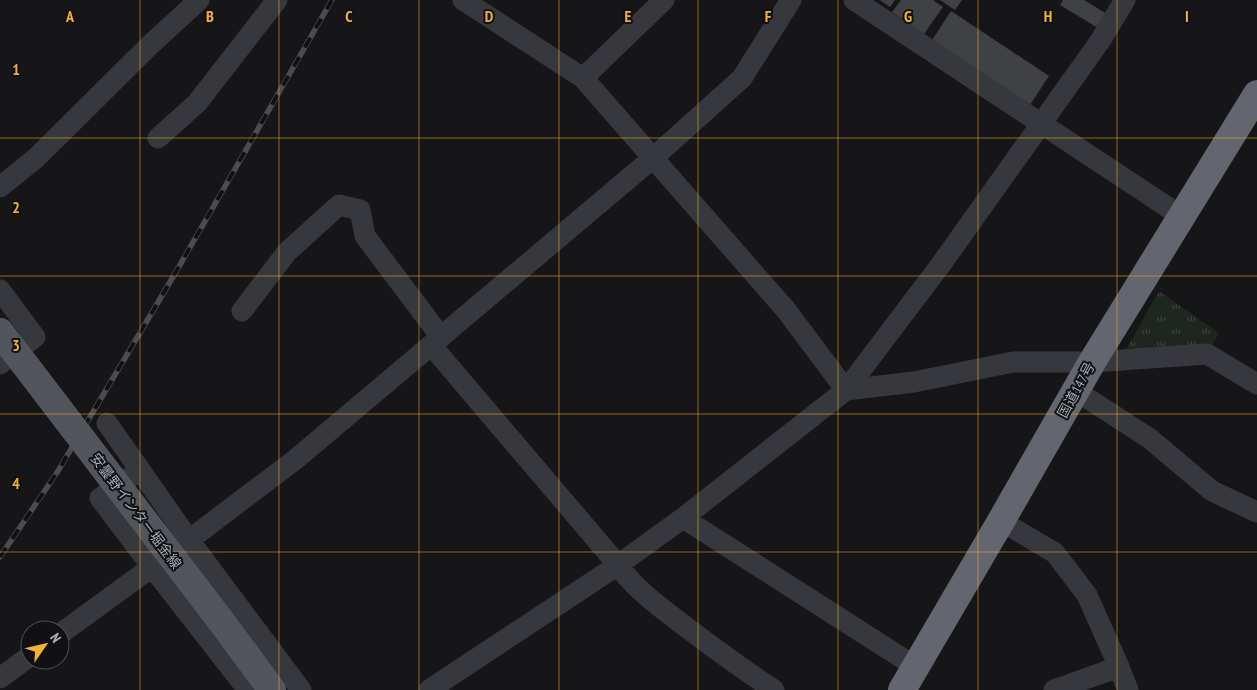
<svg xmlns="http://www.w3.org/2000/svg" width="1257" height="690" viewBox="0 0 1257 690" font-family="'PT Sans Narrow','Noto Sans JP',sans-serif">
  <style>
    .park { fill: url(#park-tufts) }
    .building { fill: #404145 }
    .lines { fill: none; stroke-linecap: round; stroke-linejoin: round }
    .minor { stroke: #37383d; stroke-width: 21 }
    .major { stroke: #53555c; stroke-width: 28 }
    .highway { stroke: #63666e; stroke-width: 28 }
    .rail-casing { stroke: #4a4c52; stroke-width: 5.5 }
    .rail { stroke: #111113; stroke-width: 4; stroke-dasharray: 11; stroke-linecap: butt }
    .major-bridge { stroke: #53555c; stroke-width: 28 }
    .grid { fill: none; stroke: #f2b134; stroke-width: 1; stroke-opacity: 0.55 }
    .labels { text-anchor: middle; stroke-width: 4; stroke-linejoin: round; paint-order: stroke }
    .street-label { font-size: 14px; fill: #a8adb8; stroke: #111113 }
    .grid-label { font-size: 16px; text-anchor: middle; font-weight: bold; fill: #f2b134; stroke: #111113; stroke-width: 4; stroke-linejoin: round; paint-order: stroke }
  </style>
  <defs>
    <pattern id="park-tufts" width="24" height="20" patternUnits="userSpaceOnUse" patternTransform="scale(1.25)"><rect width="24" height="20" fill="#1e261f"/><path d="M3 7l-1-3M5 7V3M7 7l1-3M15 17l-1-3M17 17v-4M19 17l1-3" fill="none" stroke="#3c433d"/></pattern>
  </defs>
  <rect width="100%" height="100%" fill="#161618"/>
  <path class="park" d="M 1159,291 L 1219,333 L 1212,345 L 1126,350 Z"/>
  <path class="building" d="M 880,0 L 895,0 L 890,7 Z
    M 901,0 L 933,0 L 943,7 L 924,34 L 892,12 Z
    M 940,0 L 962,0 L 955,10 Z
    M 1063,0 L 1084,0 L 1107,14 L 1098,28 L 1060,5 Z
    M 951,11 L 1049,76 L 1030,105 L 932,40 Z"/>
  <g class="lines">
    <path class="minor" d="M 463,0 L 583,78 L 786,310 L 846,390
      M 854,0 L 1181,216
      M 583,78 L 664,0
      M 158,138 L 197,103 L 277,0
      M 0,187 L 36,158 L 150,45 L 199,0
      M 0,290 L 35,337 L 0,364
      M 242,311 L 287,252 L 339,205 L 360,210 L 365,236 L 441,337
      M 431,345 L 618,565 C 635,590 663,609 686,627 C 715,649 744,670 774,690
      M 846,390 L 914,382 L 1013,362 L 1092,362 L 1207,354 L 1257,384
      M 1076,391 L 1149,438 L 1212,491 L 1257,512
      M 107,423 L 140,470
      M 683,518 L 916,667
      M 1001,521 L 1055,553 L 1087,595 L 1119,667 L 1128,690
      M 60,634 L 189,540 L 296,459 L 653,158 L 742,78 L 791,0
      M 0,678 L 30,656
      M 248,690 L 152,567 L 100,498 L 140,470 L 189,540 L 301,690
      M 429,690 L 618,565 L 683,518 L 846,390 L 942,263 L 1100,41 L 1125,0
      M 1054,690 L 1119,667"/>
    <path class="major" d="M 221,621 L 272,690"/>
    <path class="highway" d="M 902,690 L 1001,521 L 1092,362 L 1257,94"/>
    <defs>
      <path id="rail" d="M 0,557 L 58,471 L 173,277 L 332,0"/>
    </defs>
    <use href="#rail" class="rail-casing"/>
    <use href="#rail" class="rail"/>
    <path class="major-bridge" d="M 0,332 L 221,621"/>
  </g>
  <path class="grid" d="M 140,0 L 140,690M 279,0 L 279,690M 419,0 L 419,690M 559,0 L 559,690M 698,0 L 698,690M 838,0 L 838,690M 978,0 L 978,690M 1117,0 L 1117,690M 0,138 L 1257,138M 0,276 L 1257,276M 0,414 L 1257,414M 0,552 L 1257,552"/>
  <g class="labels">
    <g class="street-label">
      <text transform="translate(1076 390) rotate(-61)" y="5">国道147号</text>
      <text transform="translate(136 511) rotate(53)" y="5">安曇野インター堀金線</text>
    </g>
  </g>
  <g class="grid-label">
    <text x="70" y="22">A</text>
    <text x="210" y="22">B</text>
    <text x="349" y="22">C</text>
    <text x="489" y="22">D</text>
    <text x="628" y="22">E</text>
    <text x="768" y="22">F</text>
    <text x="908" y="22">G</text>
    <text x="1048" y="22">H</text>
    <text x="1187" y="22">I</text>
    <text x="16" y="75">1</text>
    <text x="16" y="213">2</text>
    <text x="16" y="351">3</text>
    <text x="16" y="489">4</text>
  </g>
  <g transform="translate(45 645) rotate(56)"><circle r="24" fill="#111113" stroke="#4d4f55"/>
  <path d="M0-4L9 19L0 12L-9 19Z" fill="#f2b134"/>
  <text y="-8" font-size="14" font-weight="bold" text-anchor="middle" fill="#a8adb8">N</text>
  </g>
</svg>
